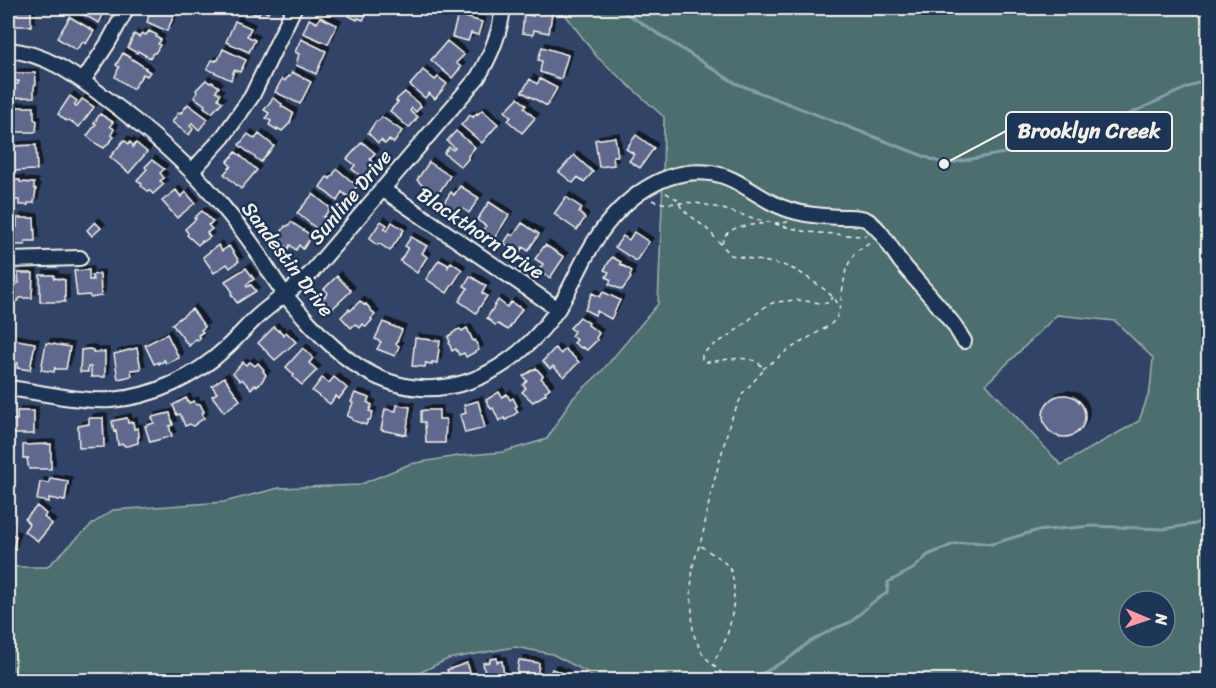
<svg xmlns="http://www.w3.org/2000/svg" width="1216" height="688" viewBox="0 0 1216 688" font-family="Sriracha,sans-serif">
  <style>
    .green { fill: #4d6e6e; stroke: #a0b0ab; stroke-width: 1.5; fill-rule: evenodd }
    .lines { fill: none; stroke-linecap: round; stroke-linejoin: round }
    .stream { stroke: #869eac; stroke-width: 3 }
    .building { fill: #60678e; stroke: #f4f1e8; stroke-width: 1.5; filter: url(#shadow) }
    .minor-casing { stroke: #f4f1e8; stroke-width: 18 }
    .path { stroke: #f4f1e8; stroke-width: 1.5; stroke-dasharray: 4.5 4.5; stroke-linecap: butt }
    .minor { stroke: #1d3557; stroke-width: 14 }
    .labels { text-anchor: middle; stroke-width: 5; stroke-linejoin: round; paint-order: stroke }
    .street-label { font-size: 20px; fill: #f4f1e8; stroke: #1d3557 }
    .leader { fill: none; stroke: #f4f1e8; stroke-width: 2 }
    .callout-dot { fill: #f4f1e8; stroke: #1d3557; stroke-width: 2 }
    .callout { fill: #1d3557; stroke: #f4f1e8; stroke-width: 2 }
    .callout-label { font-size: 21px; text-anchor: middle; font-weight: bold; fill: #f4f1e8 }
  </style>
  <defs>
    <filter id="shadow"><feDropShadow dx="4" dy="-4" stdDeviation="0" flood-color="#0009"/></filter>
  </defs>
  <rect width="100%" height="100%" fill="#314468"/>
  <filter id="ink" filterUnits="userSpaceOnUse"><feTurbulence type="fractalNoise" baseFrequency=".0167" numOctaves="2"/><feDisplacementMap in="SourceGraphic" scale="12" xChannelSelector="R" yChannelSelector="G"/><feConvolveMatrix kernelMatrix="1 2 1 2 8 2 1 2 1" color-interpolation-filters="sRGB"/></filter>
  <g filter="url(#ink)">
    <path class="green" d="M 556,8 L 1208,8 L 1208,680 L 595,680 L 587,672 L 552,654 L 515,647 L 448,659 L 405,680 L 8,680 L 8,567 L 47,567 L 92,524 L 113,510 L 224,502 L 279,488 L 359,485 L 410,464 L 458,456 L 503,452 L 547,439 L 572,399 L 602,371 L 658,304 L 663,180 L 664,117 L 597,57 L 561,9 ZM 1057,315 L 1115,321 L 1153,358 L 1150,390 L 1139,421 L 1061,465 L 986,384 ZM 1129,601 L 1165,601 L 1165,637 L 1129,637 Z"/>
    <g class="lines">
      <path class="stream" d="M 618,8 L 735,83 L 944,164 L 1070,141 L 1208,78
        M 754,680 L 765,672 L 791,657 L 809,642 L 833,629 L 851,622 L 873,602 L 887,593 L 888,582 L 913,569 L 928,555 L 954,544 L 972,542 L 992,544 L 1035,531 L 1092,526 L 1163,529 L 1195,524 L 1208,516"/>
    </g>
    <path class="building" d="M 8,8 L 31,8 L 31,26 L 14,26 L 14,18 L 8,18 Z
      M 78,8 L 99,8 L 105,11 L 99,23 L 77,11 Z
      M 148,8 L 177,9 L 167,31 L 147,22 L 150,11 L 147,10 Z
      M 241,8 L 270,8 L 268,13 L 261,10 L 258,15 Z
      M 347,8 L 371,8 L 363,20 L 358,18 L 357,20 L 349,16 L 351,12 L 346,10 Z
      M 533,10 L 552,13 L 549,33 L 534,30 L 533,35 L 522,33 L 524,14 L 533,16 Z
      M 458,15 L 482,22 L 478,35 L 471,33 L 468,41 L 452,37 Z
      M 70,17 L 94,31 L 86,44 L 83,42 L 76,50 L 57,38 Z
      M 320,17 L 337,25 L 328,44 L 303,33 L 309,19 L 317,23 Z
      M 235,21 L 251,28 L 247,36 L 255,40 L 249,52 L 226,42 Z
      M 149,31 L 157,35 L 156,37 L 161,40 L 158,44 L 160,45 L 157,50 L 155,53 L 153,53 L 150,58 L 138,51 L 137,53 L 128,48 L 134,34 L 139,37 L 142,33 L 146,35 Z
      M 301,39 L 326,51 L 316,74 L 296,65 L 299,54 L 295,52 Z
      M 447,41 L 464,55 L 456,63 L 461,67 L 452,78 L 431,60 Z
      M 542,47 L 568,55 L 561,79 L 540,72 L 542,61 L 538,60 Z
      M 223,49 L 246,60 L 240,72 L 234,70 L 231,80 L 207,69 L 212,60 L 216,61 L 216,60 L 218,60 Z
      M 123,53 L 146,68 L 145,69 L 150,72 L 147,76 L 143,74 L 133,89 L 115,77 L 119,67 L 116,65 Z
      M 423,70 L 435,80 L 438,77 L 447,84 L 435,99 L 429,93 L 425,98 L 410,85 Z
      M 292,72 L 311,82 L 300,104 L 275,92 L 282,79 L 285,81 L 288,76 L 290,77 Z
      M 14,73 L 35,73 L 36,84 L 34,86 L 34,97 L 8,98 L 9,84 L 18,84 L 19,81 L 14,81 Z
      M 530,79 L 537,84 L 540,79 L 557,88 L 547,106 L 522,92 Z
      M 206,80 L 210,83 L 212,82 L 219,87 L 216,91 L 220,94 L 218,99 L 222,102 L 212,113 L 204,107 L 205,105 L 194,97 L 197,93 L 196,90 Z
      M 405,92 L 421,106 L 416,112 L 412,108 L 410,111 L 418,117 L 409,128 L 390,111 L 398,102 L 396,101 L 397,99 Z
      M 70,96 L 77,101 L 74,105 L 76,107 L 82,99 L 94,107 L 79,127 L 69,120 L 66,121 L 58,114 Z
      M 273,98 L 282,104 L 281,106 L 293,113 L 290,123 L 282,131 L 277,128 L 277,130 L 269,125 L 271,121 L 266,118 L 269,113 L 264,110 Z
      M 518,98 L 526,105 L 524,108 L 535,118 L 522,133 L 508,121 L 511,117 L 505,111 Z
      M 188,104 L 208,119 L 199,130 L 192,123 L 190,126 L 193,129 L 189,135 L 172,122 L 178,113 L 180,112 L 181,113 Z
      M 8,107 L 34,107 L 34,119 L 37,121 L 36,132 L 14,132 L 15,121 L 8,121 Z
      M 482,110 L 498,124 L 482,143 L 461,125 L 470,115 L 474,118 L 473,117 L 477,113 L 478,114 Z
      M 100,114 L 113,122 L 110,126 L 114,129 L 111,135 L 114,137 L 104,148 L 95,143 L 87,136 L 96,124 L 94,123 Z
      M 382,117 L 402,131 L 394,143 L 389,140 L 385,144 L 381,140 L 378,143 L 368,133 L 376,121 L 378,121 Z
      M 456,131 L 475,147 L 468,156 L 468,159 L 461,167 L 444,153 L 449,147 L 453,150 L 455,148 L 447,141 Z
      M 248,134 L 255,139 L 259,134 L 274,146 L 261,162 L 239,145 Z
      M 636,135 L 654,148 L 640,168 L 629,161 L 634,154 L 626,149 Z
      M 615,137 L 618,156 L 613,156 L 614,165 L 599,167 L 595,140 Z
      M 124,140 L 129,144 L 130,142 L 133,145 L 133,147 L 136,143 L 147,152 L 129,173 L 110,157 Z
      M 362,142 L 375,153 L 370,159 L 375,165 L 366,175 L 364,173 L 365,174 L 363,178 L 352,169 L 355,165 L 347,159 Z
      M 36,145 L 37,170 L 9,171 L 9,157 L 14,157 L 13,156 L 13,151 L 14,151 L 14,146 Z
      M 236,152 L 257,170 L 241,189 L 224,174 L 231,166 L 227,162 Z
      M 574,155 L 593,172 L 584,182 L 578,177 L 573,183 L 559,172 Z
      M 152,160 L 164,169 L 160,173 L 164,178 L 160,181 L 164,184 L 153,194 L 149,190 L 148,191 L 144,188 L 141,186 L 142,184 L 137,180 L 147,169 L 145,167 Z
      M 429,162 L 450,176 L 435,199 L 423,191 L 425,188 L 417,180 Z
      M 337,169 L 357,186 L 348,197 L 342,192 L 337,201 L 320,187 L 326,178 L 328,177 L 330,179 Z
      M 9,180 L 20,180 L 20,182 L 34,183 L 34,188 L 36,189 L 34,203 L 28,203 L 28,205 L 19,205 L 19,200 L 14,200 L 13,195 L 8,195 Z
      M 460,186 L 479,198 L 469,213 L 462,208 L 457,215 L 443,204 L 451,192 L 454,195 Z
      M 176,190 L 181,197 L 186,192 L 195,203 L 177,218 L 162,201 Z
      M 313,194 L 330,208 L 324,217 L 323,217 L 327,220 L 318,230 L 297,213 Z
      M 566,197 L 582,208 L 579,213 L 585,218 L 577,230 L 554,214 Z
      M 489,202 L 509,215 L 494,239 L 482,231 L 486,226 L 477,220 Z
      M 202,211 L 213,222 L 208,225 L 212,229 L 207,233 L 210,237 L 203,242 L 202,241 L 198,245 L 189,237 L 187,235 L 188,233 L 185,229 L 196,219 L 194,218 Z
      M 17,218 L 34,218 L 35,241 L 25,241 L 25,245 L 12,245 L 11,227 L 17,227 Z
      M 381,221 L 387,225 L 384,229 L 387,231 L 392,222 L 404,230 L 390,251 L 380,244 L 377,245 L 369,239 Z
      M 95,222 L 101,228 L 92,236 L 87,230 Z
      M 291,222 L 312,236 L 303,249 L 299,245 L 296,250 L 290,245 L 288,249 L 281,243 L 282,242 L 278,238 L 285,226 L 288,226 Z
      M 522,223 L 539,234 L 528,251 L 523,247 L 519,254 L 504,243 L 510,234 L 513,236 Z
      M 634,232 L 649,242 L 636,261 L 615,247 L 623,236 L 629,240 Z
      M 411,237 L 427,246 L 422,253 L 427,257 L 417,273 L 400,261 L 408,248 L 405,246 Z
      M 218,245 L 222,251 L 229,246 L 239,261 L 230,268 L 227,264 L 214,273 L 203,257 Z
      M 545,245 L 564,257 L 550,278 L 538,271 L 543,264 L 535,259 Z
      M 612,257 L 621,262 L 620,264 L 632,271 L 630,276 L 631,278 L 622,290 L 609,284 L 611,280 L 606,277 L 609,272 L 604,270 Z
      M 439,260 L 448,265 L 448,267 L 451,262 L 462,270 L 447,293 L 426,279 Z
      M 246,268 L 254,279 L 246,285 L 247,287 L 251,285 L 256,291 L 237,303 L 231,294 L 232,291 L 225,281 Z
      M 89,270 L 89,280 L 93,280 L 92,275 L 100,274 L 101,296 L 91,298 L 89,295 L 77,296 L 74,271 Z
      M 18,273 L 33,273 L 32,298 L 20,298 L 18,301 L 8,300 L 8,278 L 15,278 L 15,283 L 19,283 Z
      M 40,275 L 54,275 L 54,280 L 54,278 L 65,280 L 65,302 L 40,302 Z
      M 337,276 L 351,291 L 332,309 L 322,299 L 328,293 L 324,289 Z
      M 470,276 L 486,286 L 482,293 L 487,296 L 476,313 L 459,301 L 468,288 L 464,286 Z
      M 603,292 L 620,300 L 611,319 L 597,311 L 595,315 L 585,310 L 592,293 L 600,297 Z
      M 498,300 L 507,307 L 511,302 L 522,309 L 508,330 L 498,324 L 495,325 L 487,318 Z
      M 360,301 L 364,305 L 366,304 L 375,315 L 371,319 L 372,320 L 366,327 L 363,324 L 360,328 L 355,324 L 351,328 L 341,317 L 349,309 L 350,311 Z
      M 192,309 L 205,327 L 201,330 L 203,332 L 198,335 L 200,338 L 197,341 L 196,339 L 189,346 L 172,324 Z
      M 580,317 L 589,323 L 588,325 L 599,333 L 596,338 L 597,340 L 587,350 L 582,347 L 581,348 L 574,343 L 577,340 L 571,336 L 574,331 L 570,328 Z
      M 383,322 L 402,330 L 396,344 L 399,346 L 395,356 L 377,349 L 381,342 L 375,339 Z
      M 274,327 L 278,331 L 279,330 L 283,334 L 282,336 L 286,332 L 296,342 L 275,360 L 258,343 Z
      M 467,328 L 473,341 L 475,340 L 479,350 L 466,357 L 464,353 L 459,355 L 456,349 L 452,351 L 449,343 L 450,342 L 448,337 L 457,330 L 460,329 L 462,331 Z
      M 167,334 L 179,358 L 166,364 L 164,359 L 164,361 L 159,364 L 159,362 L 154,364 L 145,345 Z
      M 415,338 L 440,341 L 437,363 L 432,362 L 432,364 L 426,363 L 426,362 L 425,367 L 412,366 Z
      M 11,339 L 35,343 L 30,370 L 17,368 L 18,362 L 17,364 L 12,363 L 12,361 L 8,361 Z
      M 46,343 L 70,347 L 66,369 L 55,369 L 55,367 L 54,372 L 41,370 Z
      M 137,348 L 141,369 L 131,370 L 132,376 L 118,379 L 114,354 Z
      M 303,348 L 313,358 L 309,363 L 317,370 L 302,385 L 294,378 L 293,376 L 294,375 L 286,367 Z
      M 555,348 L 561,354 L 565,349 L 579,362 L 564,377 L 553,366 L 550,369 L 543,361 Z
      M 89,349 L 93,350 L 93,352 L 105,352 L 105,377 L 91,377 L 91,367 L 88,367 L 88,372 L 80,372 L 81,350 Z
      M 243,362 L 246,365 L 250,362 L 255,366 L 258,363 L 264,370 L 263,371 L 266,375 L 260,384 L 257,386 L 255,385 L 251,389 L 242,379 L 240,381 L 233,373 Z
      M 536,368 L 543,376 L 541,378 L 550,388 L 545,392 L 546,394 L 533,402 L 522,392 L 526,388 L 523,385 L 527,381 L 523,376 Z
      M 224,377 L 240,400 L 224,412 L 212,396 L 217,393 L 212,386 Z
      M 334,377 L 347,388 L 339,399 L 336,396 L 330,404 L 312,391 L 322,378 L 329,383 Z
      M 499,392 L 502,397 L 507,394 L 510,400 L 513,398 L 517,406 L 515,407 L 518,412 L 506,420 L 504,418 L 499,421 L 493,408 L 491,409 L 486,400 Z
      M 355,393 L 369,398 L 367,402 L 372,405 L 369,411 L 373,412 L 370,420 L 368,420 L 366,425 L 352,420 L 352,418 L 347,416 L 353,403 L 351,402 Z
      M1043 416a21 21 0 1 1 42 0a21 21 0 1 1-42 0Z
      M 186,398 L 189,403 L 194,401 L 196,405 L 200,404 L 204,412 L 202,413 L 204,418 L 193,426 L 190,424 L 185,426 L 180,414 L 177,415 L 173,405 Z
      M 478,401 L 485,428 L 465,433 L 460,415 L 466,413 L 464,405 Z
      M 397,405 L 410,407 L 406,435 L 381,430 L 385,409 L 396,411 Z
      M 425,410 L 439,410 L 439,419 L 446,419 L 445,443 L 426,443 L 425,422 L 421,422 L 421,411 Z
      M 17,411 L 34,411 L 34,434 L 9,434 L 9,420 L 17,420 Z
      M 170,413 L 173,425 L 169,426 L 172,436 L 150,442 L 145,426 L 154,423 L 152,417 Z
      M 89,418 L 103,418 L 104,447 L 79,448 L 78,426 L 89,424 Z
      M 127,418 L 128,423 L 133,422 L 134,429 L 138,428 L 139,437 L 138,437 L 138,443 L 128,446 L 125,446 L 123,444 L 118,445 L 116,431 L 114,432 L 112,421 Z
      M 51,444 L 51,469 L 29,469 L 27,459 L 29,458 L 23,458 L 23,445 Z
      M 50,478 L 68,481 L 65,501 L 49,498 L 49,502 L 37,500 L 40,482 L 49,483 Z
      M 37,506 L 46,514 L 44,517 L 52,524 L 38,541 L 24,531 L 29,524 L 25,519 Z
      M 8,528 L 12,529 L 12,535 L 16,536 L 13,550 L 8,550 L 8,551 Z
      M 497,658 L 497,662 L 502,661 L 504,676 L 502,676 L 502,680 L 486,680 L 483,663 L 490,662 L 490,659 Z
      M 519,660 L 539,663 L 537,680 L 516,680 Z
      M 467,663 L 473,680 L 451,680 L 447,670 Z
      M 552,669 L 565,674 L 565,675 L 571,678 L 570,680 L 547,680 Z"/>
    <g class="lines">
      <defs>
        <path id="minor" d="M 8,50 C 45,53 73,74 103,96 C 143,126 182,158 215,197 C 228,213 242,229 254,247 C 264,262 273,279 285,294 C 291,303 298,310 305,318 C 336,353 372,385 421,388 C 478,391 526,355 557,310 C 570,291 578,269 590,249 C 614,207 658,166 711,173 C 739,177 758,199 784,208 C 802,215 821,216 840,217 C 848,217 857,216 865,219 C 880,226 891,249 901,262 C 917,282 935,300 950,320 C 956,326 959,334 964,341
          M 83,81 L 108,43 L 127,8
          M 192,171 L 223,137 L 252,96 L 294,8
          M 382,189 L 558,309
          M 8,260 L 80,258
          M 8,388 C 42,392 77,402 111,400 C 153,397 195,377 226,348 C 237,338 247,326 258,316 C 275,301 294,289 311,273 L 478,77 C 491,55 500,34 503,8"/>
      </defs>
      <use href="#minor" class="minor-casing"/>
      <path class="path" d="M 666,193 L 677,199 L 682,209 L 707,229 L 731,255 L 783,265 L 798,271 L 824,289 L 835,299 L 839,306
        M 652,200 C 666,207 679,201 694,203 C 712,205 729,211 746,216 C 760,220 772,225 788,222
        M 775,224 L 807,232 L 860,236 L 868,235
        M 722,244 C 725,224 751,226 767,223
        M 763,369 L 788,350 L 830,325 L 836,319 L 839,311 L 846,269 L 851,259 L 856,251 L 863,248 L 871,242
        M 701,546 C 709,552 720,558 727,565 C 740,579 732,622 726,638 C 723,647 717,654 714,663
        M 729,680 L 703,655 L 693,633 L 691,590 L 693,565 L 703,534 L 710,497 L 730,422 L 743,393 L 762,372 L 762,367 C 752,352 723,361 707,362 L 702,360 L 702,355 L 709,348 L 729,336 L 766,306 L 775,302 L 796,300 L 822,303 L 829,303 L 833,297"/>
      <use href="#minor" class="minor"/>
    </g>
  </g>
  <g class="labels">
    <g class="street-label">
      <text transform="translate(350 197) rotate(-50)" y="7">Sunline Drive</text>
      <text transform="translate(481 233) rotate(34)" y="7">Blackthorn Drive</text>
      <text transform="translate(288 259) rotate(53)" y="7">Sandestin Drive</text>
    </g>
  </g>
  <path class="leader" d="M944 164L1006 131"/>
  <circle class="callout-dot" cx="944" cy="164" r="6"/>
  <rect class="callout" x="1006" y="112" width="166" height="39" rx="6"/>
  <g class="callout-label">
    <text x="1089" y="138">Brooklyn Creek</text>
  </g>
  <rect width="1216" height="688" fill="none" stroke="#1d3557" stroke-width="30"/>
  <rect x="15" y="15" width="1186" height="658" fill="none" stroke="#f4f1e8" stroke-width="2" filter="url(#ink)"/>
  <g transform="translate(1147 619) rotate(92)"><circle r="28" fill="#1d3557" stroke="#738091" stroke-width="1.5"/>
  <path d="M0-4.5L10 22L0 15L-10 22Z" fill="#ff9aa2"/>
  <text y="-9" font-size="16" font-weight="bold" text-anchor="middle" fill="#f4f1e8">N</text>
  </g>
</svg>
